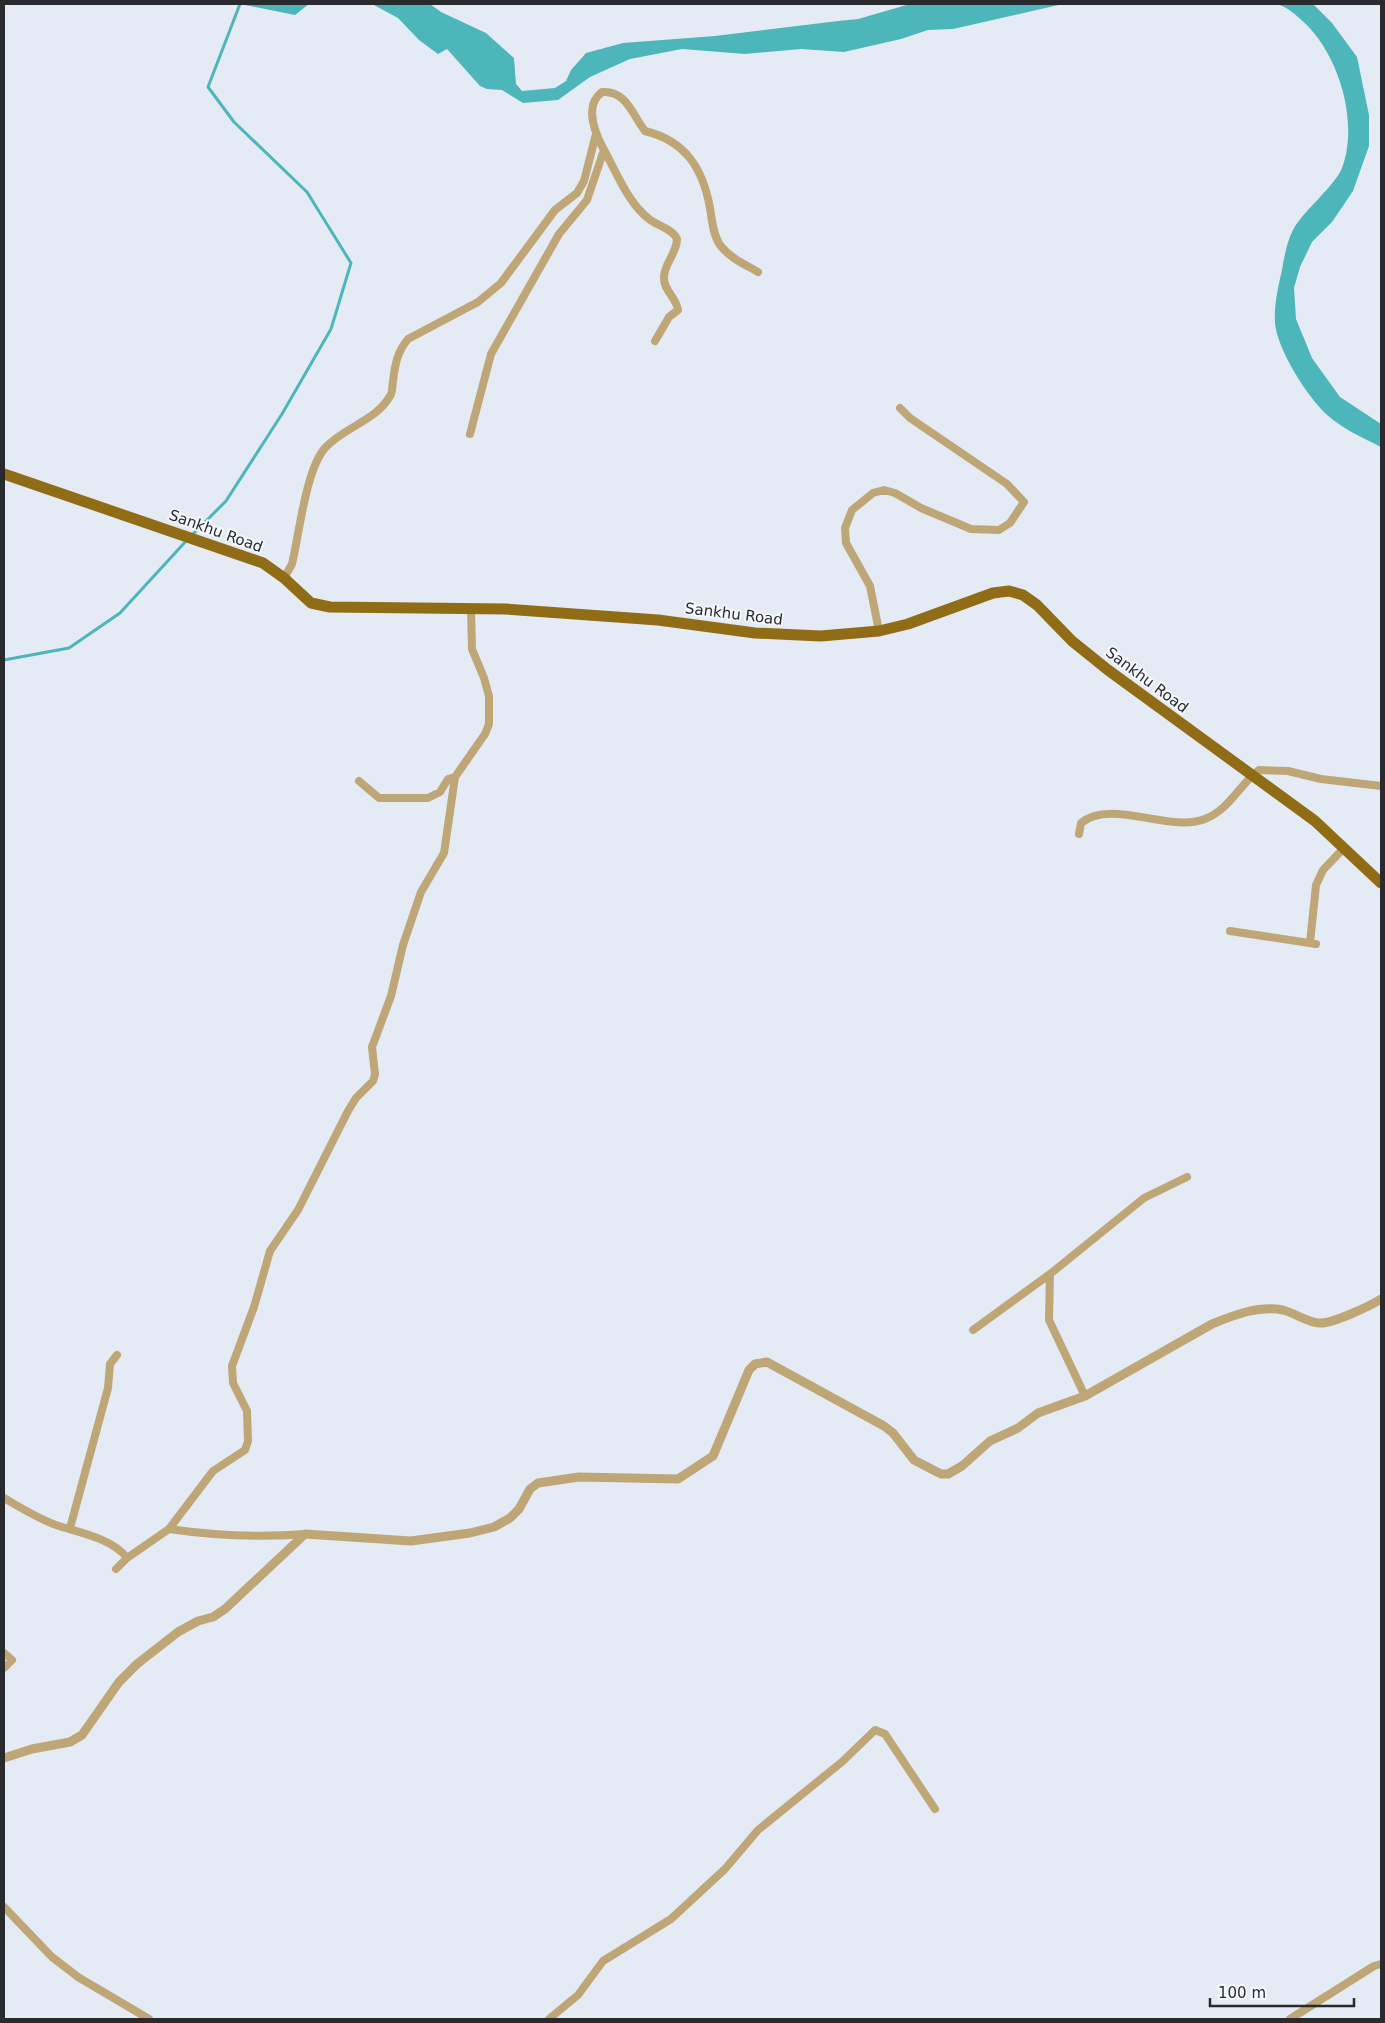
<svg xmlns="http://www.w3.org/2000/svg" width="1385" height="2023" viewBox="0 0 1385 2023" font-family="'DejaVu Sans',sans-serif">
  <style>
    .water { fill: #4db6ba }
    .lines { fill: none; stroke-linecap: round; stroke-linejoin: round }
    .stream { stroke: #4db6ba; stroke-width: 3 }
    .minor { stroke: #bea676; stroke-width: 8 }
    .tertiary { stroke: #bea676; stroke-width: 9 }
    .primary { stroke: #906c16; stroke-width: 11 }
    .labels { text-anchor: middle; stroke-width: 4; stroke-linejoin: round; paint-order: stroke }
    .street-label { font-size: 15px; fill: #282a2d; stroke: #f4f8fd }
  </style>
  <rect width="100%" height="100%" fill="#e5ebf4"/>
  <path class="water" d="M 240,4 L 309,4 L 295,15 Z
    M 372,4 L 430,4 L 441,12 L 486,33 L 514,58 L 516,84 L 522,91 L 555,88 L 566,81 L 571,70 L 586,53 L 623,43 L 715,36 L 838,21 L 858,19 L 910,4 L 1063,4 L 953,29 L 928,30 L 901,39 L 844,52 L 801,49 L 745,54 L 682,49 L 630,59 L 590,77 L 558,100 L 523,103 L 502,90 L 487,89 L 480,86 L 447,49 L 438,54 L 419,40 L 398,18 Z
    M 1276,4 L 1313,4 L 1332,23 L 1357,57 L 1369,115 L 1369,146 L 1353,191 L 1332,222 L 1312,242 L 1300,267 L 1294,288 L 1296,319 L 1312,358 L 1340,397 L 1381,424 L 1381,447 C 1363,438 1341,428 1326,414 C 1307,396 1277,349 1275,323 C 1274,305 1278,287 1282,270 C 1284,258 1287,241 1293,230 C 1303,211 1335,186 1342,168 C 1360,120 1337,48 1298,17 C 1291,11 1285,6 1276,4 Z"/>
  <g class="lines">
    <path class="stream" d="M 191,536 L 226,501 L 282,414 L 331,329 L 351,263 L 307,192 L 234,122 L 208,87 L 240,4
      M 4,660 L 69,648 L 120,613 L 187,540"/>
    <path class="minor" d="M 604,150 C 617,173 628,203 649,219 C 658,226 673,229 677,239 C 677,253 664,264 664,277 C 663,290 676,297 678,310 L 669,317 L 655,341
      M 470,434 L 491,354 L 559,234 L 587,200 L 604,150 C 596,135 583,106 602,92 C 626,90 632,114 645,131 C 686,141 703,169 710,208 C 712,220 713,235 720,245 C 730,258 744,264 758,272
      M 284,578 L 292,564 C 299,535 306,469 325,448 C 344,427 376,421 390,396 C 393,392 392,386 393,381 C 395,365 397,352 408,339 L 478,302 L 501,283 L 555,210 L 577,193 L 584,181 L 596,134
      M 879,631 L 870,586 L 846,543 L 845,528 L 852,510 L 873,493 L 884,490 L 895,493 L 921,508 L 971,529 L 999,530 L 1010,523 L 1024,502 L 1007,484 L 910,418 L 900,408
      M 359,781 L 379,798 L 428,798 L 440,792 L 448,779 L 455,777
      M 1079,834 L 1081,823 C 1111,798 1170,833 1205,819 C 1230,809 1239,785 1259,770 L 1288,771 L 1321,779 L 1381,786
      M 1230,931 L 1316,944
      M 1310,943 L 1316,885 L 1323,870 L 1344,848
      M 973,1330 L 1050,1274
      M 1085,1396 L 1049,1320 L 1050,1274 L 1144,1198 L 1187,1177
      M 4,1498 C 21,1508 40,1520 59,1526 C 81,1533 113,1539 127,1558
      M 70,1528 L 108,1388 L 110,1364 L 117,1355
      M 169,1529 C 217,1536 257,1538 305,1534
      M 116,1569 L 127,1558 L 169,1529 L 213,1471 L 245,1450 L 248,1441 L 247,1411 L 233,1383 L 232,1366 L 254,1307 L 270,1251 L 298,1210 L 348,1111 L 356,1098 L 373,1081 L 375,1074 L 372,1047 L 391,996 L 403,945 L 421,892 L 444,853 L 455,777 L 485,734 L 489,724 L 489,696 L 484,678 L 472,649 L 471,609
      M 4,1653 L 12,1660 L 4,1668
      M 4,1907 L 52,1957 L 78,1977 L 149,2019
      M 549,2019 L 578,1995 L 603,1961 L 671,1919 L 725,1869 L 758,1830 L 843,1761 L 875,1730 L 885,1734 L 935,1809
      M 1290,2019 L 1374,1966 L 1381,1964"/>
    <path class="tertiary" d="M 4,1758 L 32,1749 L 70,1742 L 82,1735 L 119,1682 L 137,1664 L 178,1632 L 198,1621 L 213,1617 L 225,1609 L 305,1534 L 411,1541 L 470,1533 L 494,1527 L 510,1518 L 519,1509 L 530,1489 L 538,1483 L 579,1477 L 678,1479 L 713,1456 L 749,1370 L 755,1364 L 767,1362 L 884,1426 L 893,1433 L 914,1460 L 941,1474 L 948,1474 L 962,1466 L 990,1441 L 1018,1428 L 1038,1413 L 1085,1396 L 1212,1324 C 1234,1315 1259,1305 1283,1310 C 1295,1313 1308,1323 1320,1323 C 1332,1324 1370,1306 1381,1299"/>
    <path class="primary" d="M 4,474 L 263,563 L 284,578 L 311,603 L 330,607 L 506,609 L 658,620 L 755,633 L 821,636 L 879,631 L 908,624 L 993,593 L 1009,591 L 1023,595 L 1037,605 L 1072,641 L 1108,670 L 1315,821 L 1381,883"/>
  </g>
  <g class="labels">
    <g class="street-label">
      <text transform="translate(216 531) rotate(20)" y="5">Sankhu Road</text>
      <text transform="translate(734 614) rotate(7)" y="5">Sankhu Road</text>
      <text transform="translate(1147 680) rotate(37)" y="5">Sankhu Road</text>
    </g>
  </g>
  <rect width="1385" height="2023" fill="none" stroke="#282a2d" stroke-width="10"/>
  <path d="M1210 1998v8h144v-8" fill="none" stroke="#282a2d" stroke-width="2.5"/>
  <text x="1218" y="1998" font-size="15" fill="#282a2d" stroke="#f4f8fd" stroke-width="4" paint-order="stroke">100 m</text>
</svg>
